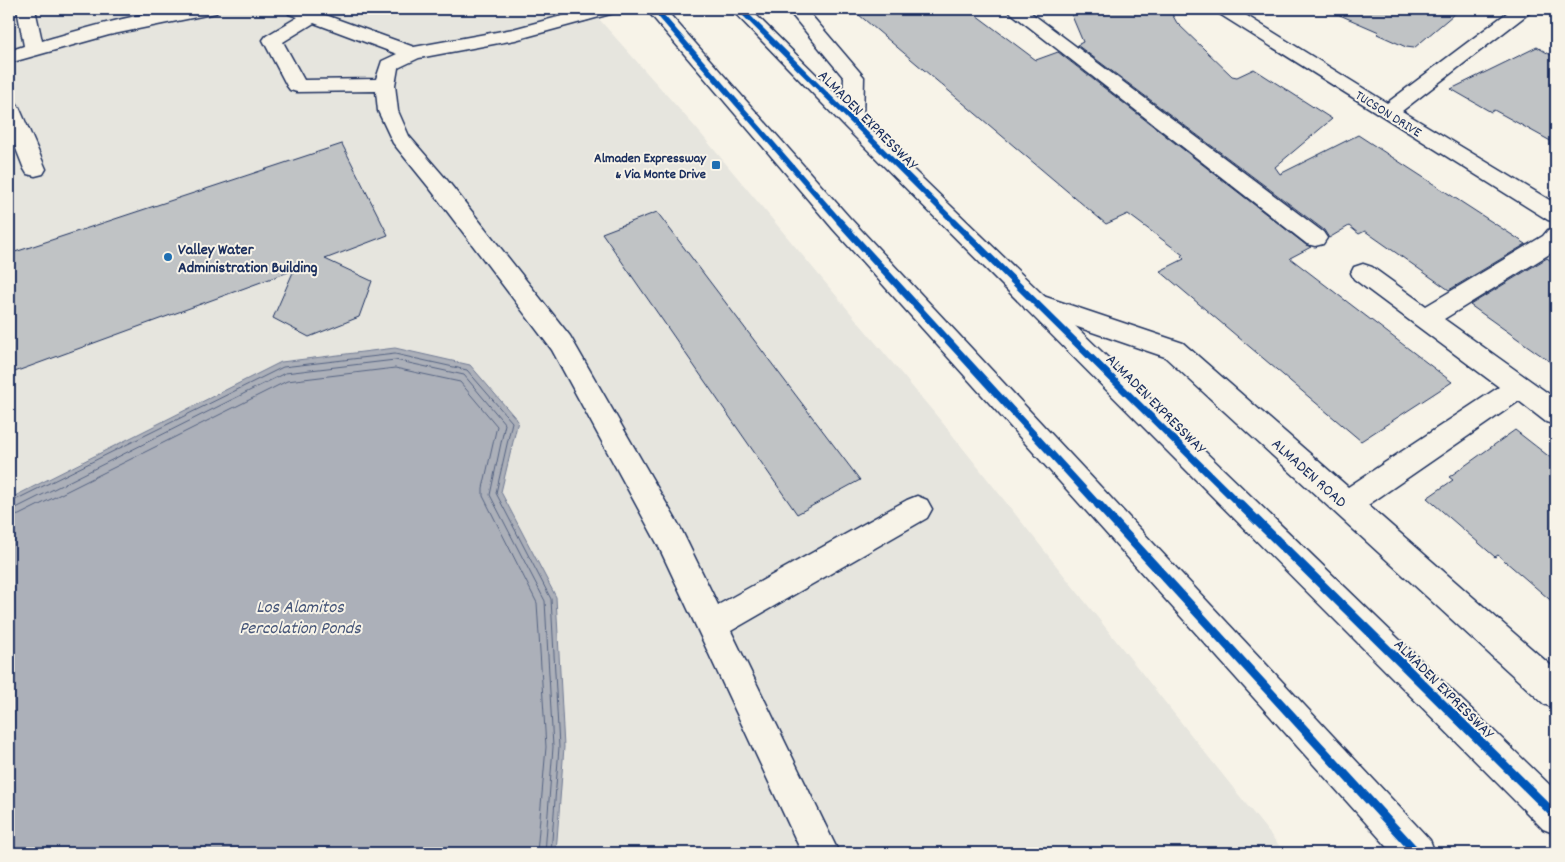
<svg xmlns="http://www.w3.org/2000/svg" width="1565" height="862" viewBox="0 0 1565 862" font-family="Dekko,sans-serif">
  <style>
    .built { fill: #e6e5de }
    .water { fill: #acb0b9; stroke: #727c95 }
    .lines { fill: none; stroke-linecap: round; stroke-linejoin: round }
    .shore { stroke: #556382; stroke-width: 1 }
    .building { fill: #c0c3c5; stroke: #1b2f5e }
    .minor-casing { stroke: #1b2f5e; stroke-width: 3 }
    .major-casing { stroke: #1b2f5e; stroke-width: 3 }
    .minor { fill: #f7f3e8; fill-rule: evenodd }
    .major { fill: #f7f3e8; fill-rule: evenodd }
    .cycleway-far2-casing { stroke: #f7f3e8; stroke-width: 8 }
    .cycleway-far1-casing { stroke: #f7f3e8; stroke-width: 10 }
    .cycleway-casing { stroke: #f7f3e8; stroke-width: 12 }
    .cycleway-far2 { stroke: #0057b8; stroke-width: 5.5 }
    .cycleway-far1 { stroke: #0057b8; stroke-width: 7 }
    .cycleway { stroke: #0057b8; stroke-width: 9 }
    .poi-dot { fill: #1f6fb2; stroke: #f7f3e8; stroke-width: 2 }
    .labels { text-anchor: middle; stroke-width: 4; stroke-linejoin: round; paint-order: stroke }
    .far-street-label { font-size: 14px; fill: #1b2f5e; stroke: #f7f3e8 }
    .far-poi-label { font-size: 14px; font-weight: bold; fill: #1b2f5e; stroke: #f7f3e8; text-anchor: end }
    .street-label { font-size: 16px; fill: #1b2f5e; stroke: #f7f3e8 }
    .poi-label { font-size: 16px; font-weight: bold; fill: #1b2f5e; stroke: #f7f3e8; text-anchor: start }
    .water-label { font-size: 18px; font-style: italic; fill: #465679; stroke: #f7f3e8 }
  </style>
  <rect width="100%" height="100%" fill="#f7f3e8"/>
  <filter id="ink" filterUnits="userSpaceOnUse"><feTurbulence type="fractalNoise" baseFrequency=".02" numOctaves="2"/><feDisplacementMap in="SourceGraphic" scale="10" xChannelSelector="R" yChannelSelector="G"/><feConvolveMatrix kernelMatrix="1 2 1 2 8 2 1 2 1" color-interpolation-filters="sRGB"/></filter>
  <g filter="url(#ink)">
    <path class="built" d="M 9,9 L 590,9 L 696,128 L 946,427 L 1285,853 L 9,853 Z"/>
    <path class="water" d="M 395,348 L 470,365 L 518,421 L 501,492 L 556,597 L 564,747 L 556,853 L 9,853 L 9,499 L 281,362 Z"/>
    <g class="lines">
      <path class="shore" d="M 9,503 L 283,367 L 395,354 L 467,370 L 512,422 L 496,493 L 551,599 L 559,747 L 551,853
        M 9,509 L 16,508 L 285,373 L 395,360 L 464,375 L 505,424 L 490,495 L 545,601 L 553,747 L 545,853
        M 9,517 L 19,515 L 287,381 L 395,368 L 460,382 L 497,426 L 483,488 L 483,496 L 537,603 L 546,747 L 537,853"/>
    </g>
    <path class="building" d="M 852,9 L 968,9 L 1036,60 L 1058,52 L 1306,245 L 1311,247 L 1290,258 L 1452,382 L 1361,441 L 1160,271 L 1184,259 L 1181,256 L 1183,255 L 1128,214 L 1106,224 Z
      M 1069,9 L 1169,9 L 1177,23 L 1232,76 L 1237,77 L 1254,69 L 1332,119 L 1275,167 L 1280,174 L 1358,135 L 1526,244 L 1449,290 L 1365,231 L 1359,234 L 1349,226 L 1329,238 L 1324,230 L 1077,45 L 1083,42 Z
      M 1326,9 L 1460,9 L 1414,48 L 1406,47 L 1377,34 L 1379,32 Z
      M 1537,47 L 1556,58 L 1556,144 L 1494,110 L 1491,112 L 1451,89 Z
      M 342,144 L 388,235 L 325,259 L 372,281 L 359,317 L 309,337 L 273,318 L 294,270 L 9,374 L 9,254 Z
      M 657,212 L 860,480 L 797,514 L 602,233 Z
      M 1547,258 L 1556,264 L 1556,366 L 1470,305 Z
      M 1515,430 L 1556,462 L 1556,605 L 1498,555 L 1495,557 L 1427,498 L 1453,480 L 1449,477 Z"/>
    <g class="lines">
      <defs>
        <path id="minor" d="M 17,9 L 35,9 L 42,41 C 98,25 160,5 219,9 L 216,13 L 109,35 L 9,63 L 9,51 L 24,46 Z
          M 287,9 L 309,9 L 414,47 L 513,29 L 588,9 L 617,9 L 614,13 L 515,40 L 419,58 L 398,68 L 395,85 L 398,111 L 409,136 L 447,180 L 570,336 L 680,527 L 718,605 L 907,500 L 917,496 L 927,500 L 932,509 L 927,518 L 731,631 L 839,853 L 802,853 L 658,545 L 552,350 L 431,190 L 393,143 L 378,111 L 376,91 L 297,92 L 290,90 L 287,86 L 263,40 L 266,36 L 298,17 L 289,14 ZM 314,23 L 397,54 L 382,61 L 376,79 L 304,80 L 283,42 Z
          M 1006,9 L 1026,9 L 1323,232 L 1327,238 L 1323,244 L 1315,246 L 1307,244 Z
          M 1215,9 L 1236,9 L 1387,103 L 1512,9 L 1532,9 L 1529,13 L 1402,111 L 1556,204 L 1556,222 L 1548,220 L 1218,13 Z
          M 9,101 L 16,103 L 19,107 L 46,169 L 43,174 L 35,176 L 27,174 L 24,169 L 9,131 Z
          M 1556,228 L 1556,250 L 1444,319 L 1556,399 L 1556,425 L 1546,422 L 1519,401 L 1368,505 L 1556,670 L 1556,709 L 1544,704 L 1165,357 L 1025,309 L 1022,302 L 1025,295 L 1034,293 L 1183,343 L 1348,487 L 1499,387 L 1354,279 L 1351,273 L 1354,267 L 1363,264 L 1372,267 L 1426,306 L 1543,236 L 1548,230 Z"/>
        <path id="major" d="M 575,9 L 593,9 L 590,19 L 583,21 L 576,19 L 574,15 Z
          M 646,9 L 665,9 L 849,217 L 1430,840 L 1435,853 L 1393,853 L 833,229 Z
          M 731,9 L 750,9 L 843,101 L 844,78 L 787,9 L 806,9 L 864,77 L 863,121 L 1556,791 L 1556,834 L 1543,829 L 846,128 Z"/>
      </defs>
      <use href="#minor" class="minor-casing"/>
      <use href="#major" class="major-casing"/>
      <use href="#minor" class="minor"/>
      <use href="#major" class="major"/>
      <defs>
        <path id="cycleway-far2" d="M 655,9 L 841,223
          M 740,9 L 955,223"/>
        <path id="cycleway-far1" d="M 840,222 L 1099,506
          M 954,222 L 1241,506"/>
        <path id="cycleway" d="M 1098,504 L 1417,853
          M 1240,504 L 1556,816"/>
      </defs>
      <use href="#cycleway-far2" class="cycleway-far2-casing"/>
      <use href="#cycleway-far1" class="cycleway-far1-casing"/>
      <use href="#cycleway" class="cycleway-casing"/>
      <use href="#cycleway-far2" class="cycleway-far2"/>
      <use href="#cycleway-far1" class="cycleway-far1"/>
      <use href="#cycleway" class="cycleway"/>
    </g>
  </g>
  <g class="poi-dot">
    <rect x="711" y="160" width="10" height="10" rx="2.5"/>
    <circle cx="168" cy="257" r="5"/>
  </g>
  <g class="labels">
    <g class="far-street-label">
      <text transform="translate(1389 113) rotate(32)" y="5">TUCSON DRIVE</text>
    </g>
    <g class="far-poi-label">
      <text x="706" y="162">Almaden Expressway<tspan x="706" dy="16">&amp; Via Monte Drive</tspan></text>
    </g>
    <g class="street-label">
      <text transform="translate(869 119) rotate(45)" y="6">ALMADEN EXPRESSWAY</text>
      <text transform="translate(1157 403) rotate(45)" y="6">ALMADEN EXPRESSWAY</text>
      <text transform="translate(1310 472) rotate(42)" y="6">ALMADEN ROAD</text>
      <text transform="translate(1445 688) rotate(45)" y="6">ALMADEN EXPRESSWAY</text>
    </g>
    <g class="poi-label">
      <text x="178" y="254">Valley Water<tspan x="178" dy="18">Administration Building</tspan></text>
    </g>
    <g class="water-label">
      <text x="300" y="612">Los Alamitos<tspan x="300" dy="21">Percolation Ponds</tspan></text>
    </g>
  </g>
  <rect width="1565" height="862" fill="none" stroke="#f7f3e8" stroke-width="30"/>
  <rect x="15" y="15" width="1535" height="832" fill="none" stroke="#1b2f5e" stroke-width="2" filter="url(#ink)"/>
</svg>
